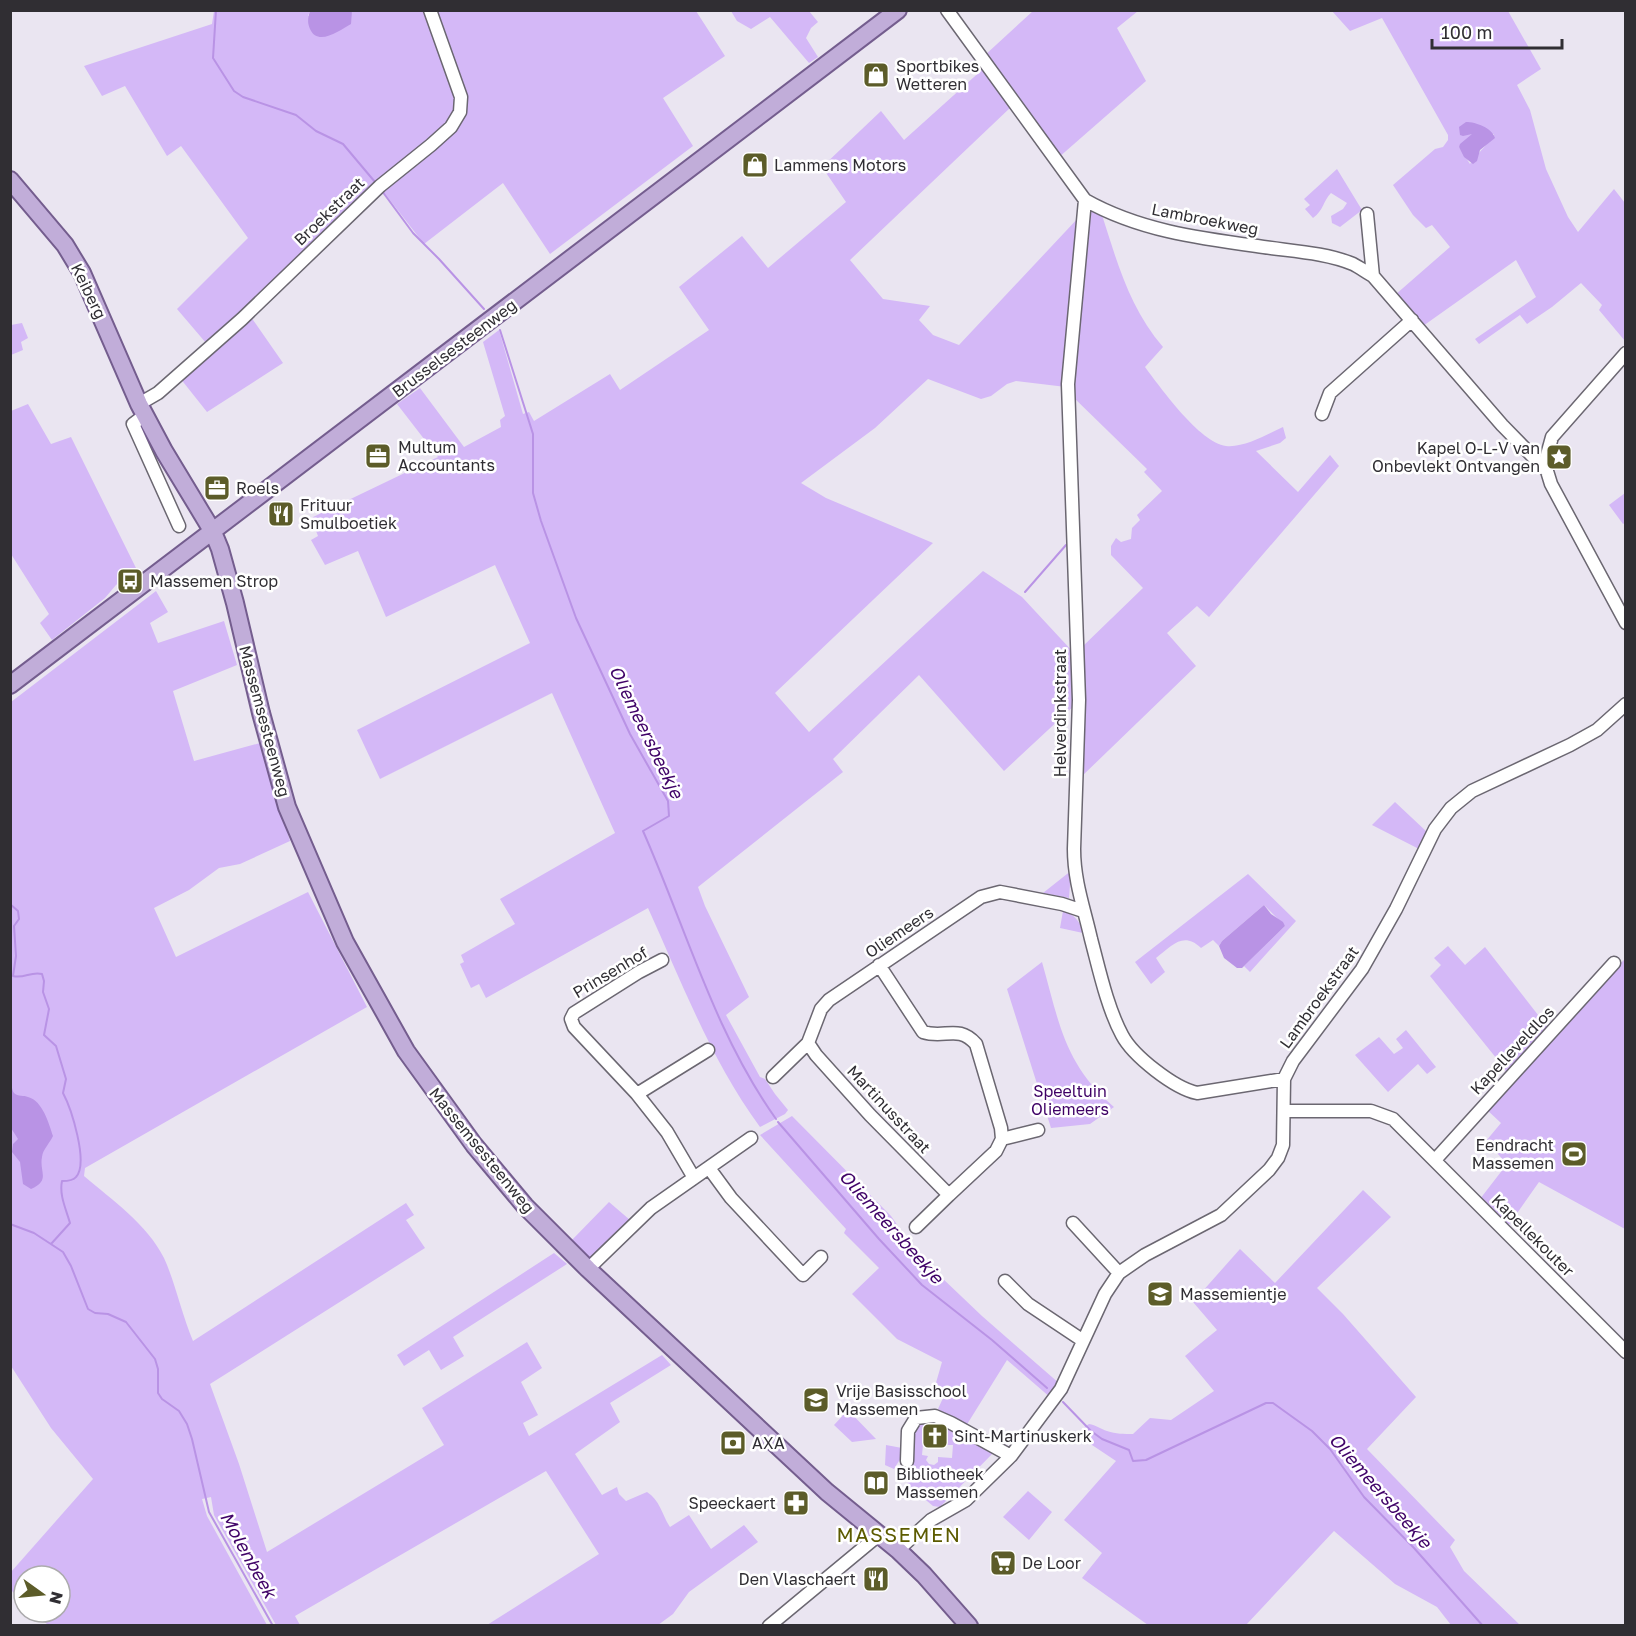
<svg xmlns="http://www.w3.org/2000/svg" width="1636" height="1636" viewBox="0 0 1636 1636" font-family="'Golos Text',sans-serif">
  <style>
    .green { fill: #d4b8f7; fill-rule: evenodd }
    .water { fill: #b993e5 }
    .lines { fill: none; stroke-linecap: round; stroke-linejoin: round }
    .stream { stroke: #b993e5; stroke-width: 2 }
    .minor-casing { stroke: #6b6771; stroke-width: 15 }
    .major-casing { stroke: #745d8e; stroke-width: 20 }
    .minor { stroke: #fff; stroke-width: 12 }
    .major { stroke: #c1add9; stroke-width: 16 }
    .labels { text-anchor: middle; stroke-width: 5; stroke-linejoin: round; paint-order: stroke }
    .poi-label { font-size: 16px; fill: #302e33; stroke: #fff; text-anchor: start }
    .street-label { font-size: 16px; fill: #302e33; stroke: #fff }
    .park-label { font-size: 16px; fill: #3e0065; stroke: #fff }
    .water-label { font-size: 18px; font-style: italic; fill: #400368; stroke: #fff }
    .quarter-label { font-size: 20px; letter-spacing: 1.5px; fill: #5c5b00; stroke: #fff }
  </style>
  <rect width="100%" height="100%" fill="#eae5f1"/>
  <path class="green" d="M 214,11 L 310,11 L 308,16 L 352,13 L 352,11 L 425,11 L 456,100 L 453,114 L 444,127 L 206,343 L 177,309 L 248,238 L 181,146 L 167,156 L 125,86 L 102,96 L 84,66 L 212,24 Z
    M 435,11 L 696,11 L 725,56 L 663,98 L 693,146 L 550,254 L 503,183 L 424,244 L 382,190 L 462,118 Z
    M 731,11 L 809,11 L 818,22 L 811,28 L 806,38 L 818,57 L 809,63 L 770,17 L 751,29 L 737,21 Z
    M 1033,11 L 1138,11 L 1117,28 L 1146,81 L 1058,158 L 984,56 Z
    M 1332,11 L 1508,11 L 1541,69 L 1517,85 L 1530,110 L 1546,169 L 1568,217 L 1578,232 L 1614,189 L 1625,203 L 1625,341 L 1599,310 L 1602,305 L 1581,283 L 1552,307 L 1527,324 L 1520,315 L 1479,344 L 1475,339 L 1536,297 L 1516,260 L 1423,326 L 1395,295 L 1450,247 L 1432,225 L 1426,228 L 1413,215 L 1393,185 L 1435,149 L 1443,147 L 1448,140 L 1448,135 L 1382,18 L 1350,31 ZM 1469,134 L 1494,134 C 1492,140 1476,155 1470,164 L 1459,147 L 1473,134 Z
    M 984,68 L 1011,107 L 850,260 L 883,299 L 930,306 L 919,320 L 933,335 L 959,345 L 1080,216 L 1066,387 L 1016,381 L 1007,384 L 991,396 L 981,399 L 928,379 L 875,428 L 801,483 L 826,498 L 933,543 L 775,693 L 809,732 L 983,571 L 1022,597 L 1074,653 L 1076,704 L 1004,771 L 919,675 L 833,759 L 843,772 L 698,887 L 705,906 L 749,997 L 726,1015 L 760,1077 L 765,1079 L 775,1094 L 788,1110 L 785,1114 L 760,1127 C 711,1060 682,983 648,908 L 486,998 L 479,984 L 471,988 L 460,964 L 464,962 L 461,955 L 515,924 L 500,899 L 615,833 L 552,693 L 380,779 L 357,730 L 530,643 L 495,565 L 386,617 L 358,551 L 325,565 L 311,540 L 318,536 L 311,518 L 438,457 L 397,404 L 420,388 L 464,447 L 501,427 L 500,420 L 505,416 L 483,342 L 499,330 L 523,414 L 529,412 L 534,421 L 610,374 L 620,390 L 709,330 L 679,287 L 742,236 L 768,268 L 846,202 L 822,167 L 881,111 L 904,140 Z
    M 1337,169 L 1362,210 L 1340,227 L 1332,223 L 1331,216 L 1343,209 L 1347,203 L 1331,193 C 1323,201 1324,210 1313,218 L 1305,209 L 1310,205 L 1304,199 Z
    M 1091,208 L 1102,215 C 1117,262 1130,309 1163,347 L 1145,367 C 1160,387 1200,443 1226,446 C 1244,448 1266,435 1283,427 L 1286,438 L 1280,443 L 1256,451 L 1298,492 L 1330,455 L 1339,466 L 1209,617 L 1197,606 L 1167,633 L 1196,666 L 1080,778 L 1081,648 L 1143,588 L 1111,555 L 1111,546 L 1116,538 L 1121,542 L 1131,539 L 1132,528 L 1140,520 L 1137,515 L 1162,491 L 1144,472 L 1147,469 L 1071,395 L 1087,215 Z
    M 251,317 L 283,363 L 207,412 L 180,378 Z
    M 22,323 L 28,338 L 21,342 L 23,350 L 11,355 L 11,325 Z
    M 28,404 L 51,444 L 71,437 L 136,568 L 116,585 L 105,598 L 52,640 L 40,623 L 49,614 L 11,554 L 11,411 Z
    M 1625,493 L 1625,523 L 1623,524 L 1609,505 Z
    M 156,591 L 168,612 L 150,623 L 158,643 L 224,621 L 237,665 L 173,691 L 194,761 L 260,743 L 290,841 L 240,864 L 219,868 L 189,890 L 154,908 L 176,957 L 308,892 L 367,1007 L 85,1168 L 84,1176 C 112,1200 147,1224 164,1258 C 175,1282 182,1315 193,1341 L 406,1203 L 414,1215 L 406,1220 L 425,1248 L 210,1384 L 239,1464 L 267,1552 L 444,1445 L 422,1408 L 527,1342 L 542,1368 L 521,1382 L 538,1415 L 523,1423 L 529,1436 L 662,1355 L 671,1365 L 610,1403 L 620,1422 L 575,1454 L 602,1495 L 617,1487 L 619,1494 L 626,1501 L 647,1492 C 660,1500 662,1515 670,1527 L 689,1515 L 711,1549 L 744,1525 L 758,1542 L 689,1592 L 673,1614 L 658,1625 L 487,1625 L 599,1554 L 546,1471 L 295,1616 L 300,1625 L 276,1625 L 219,1524 L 214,1515 L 211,1497 L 202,1499 L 207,1516 L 267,1625 L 48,1625 L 34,1612 L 60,1612 L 60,1576 L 24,1576 L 24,1603 L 11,1590 L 11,1572 L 93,1479 L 51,1428 L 11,1366 L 11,702 Z
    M 1395,802 L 1427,832 L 1419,849 L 1372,825 Z
    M 1071,871 L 1069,898 L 1043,893 L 1067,874 Z
    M 1248,874 L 1296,921 L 1250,972 L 1244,966 L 1285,926 L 1264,905 L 1222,941 L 1219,946 L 1213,940 L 1201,948 C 1183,931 1172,946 1156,958 L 1165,972 L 1151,984 L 1135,962 Z
    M 1063,911 C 1075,915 1080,921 1083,933 L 1060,928 Z
    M 1448,946 L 1465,965 L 1485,947 L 1549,1029 L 1506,1074 L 1505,1069 L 1430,976 L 1441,965 L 1434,958 Z
    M 1624,960 L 1625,960 L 1625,1229 L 1539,1182 L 1508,1226 L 1480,1199 L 1507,1164 L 1486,1141 L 1501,1123 L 1486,1109 L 1607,976 Z
    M 1042,962 C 1059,1022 1064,1064 1114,1107 L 1090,1124 L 1051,1128 L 1007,989 Z
    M 1406,1030 L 1436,1067 L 1427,1074 L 1418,1064 L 1388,1092 L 1355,1055 L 1379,1037 L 1394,1054 L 1403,1048 L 1396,1039 Z
    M 792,1116 L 891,1216 L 920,1257 L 982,1316 L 1060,1384 L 1051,1398 L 1007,1360 L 966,1426 L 938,1409 L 943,1398 L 933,1393 L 942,1362 L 897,1339 L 852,1294 L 879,1268 L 844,1233 L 846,1229 L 760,1135 Z
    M 1363,1190 L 1391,1217 L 1317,1288 L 1343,1314 L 1416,1397 L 1367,1449 L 1455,1540 L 1450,1547 L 1464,1571 L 1520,1625 L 1451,1625 L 1437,1607 L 1395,1584 L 1334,1531 L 1246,1625 L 1148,1625 L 1082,1578 L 1102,1553 L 1064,1520 L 1116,1461 L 1080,1437 L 1083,1428 L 1089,1424 C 1096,1425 1101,1429 1107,1431 C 1116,1434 1124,1434 1133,1434 L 1150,1418 L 1171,1420 L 1214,1391 L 1185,1356 L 1217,1330 L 1193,1302 L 1240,1249 L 1275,1283 Z
    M 609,1202 L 630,1220 L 599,1253 L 591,1258 L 585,1256 L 571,1241 Z
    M 554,1253 L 567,1264 L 453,1337 L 464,1356 L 441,1370 L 429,1350 L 404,1366 L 397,1355 Z
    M 848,1410 L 876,1439 L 852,1442 L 834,1425 Z
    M 914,1424 L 925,1424 L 922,1455 L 928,1456 L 926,1460 L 929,1464 L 934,1465 L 938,1462 L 938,1457 L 952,1458 L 953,1445 L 945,1445 L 947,1427 L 996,1450 L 940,1507 L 933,1506 L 914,1490 L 912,1492 L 907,1488 Z
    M 886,1445 L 902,1448 L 902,1456 L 894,1469 L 885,1465 Z
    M 1028,1491 L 1052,1512 L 1029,1540 L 1003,1517 Z"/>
  <path class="water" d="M 310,11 L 352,11 L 351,24 C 340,30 318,47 310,29 C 307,23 308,17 310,11 Z
    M 1466,122 C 1476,122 1492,128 1495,138 L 1480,150 L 1477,161 L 1473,164 L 1464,157 L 1459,147 L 1460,144 L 1472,134 L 1463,136 L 1460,135 L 1459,127 Z
    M 1264,905 L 1271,914 L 1283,922 L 1285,926 L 1242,968 L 1237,968 L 1224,958 L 1219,946 L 1222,941 Z
    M 11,1074 C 11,1079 11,1089 14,1093 C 18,1097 24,1095 28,1097 C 43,1101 49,1124 53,1136 C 50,1143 43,1149 42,1157 C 39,1172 51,1180 31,1189 L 23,1184 L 20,1162 L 12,1152 L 13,1144 L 18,1139 L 11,1128 Z"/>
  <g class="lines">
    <path class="stream" d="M 216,10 L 213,58 L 234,91 L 243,97 L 296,115 L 316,131 L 343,144 L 375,182
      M 382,191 L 413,233 L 439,259 L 484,309
      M 500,330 L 533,434 L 533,493 L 541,521 L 576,618 L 630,734 L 668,801 L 669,816 L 643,831 C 686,928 714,1032 776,1119
      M 1025,592 L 1066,545
      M 10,904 L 18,911 L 19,919 L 14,926 L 16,956 L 13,976 C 24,979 31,971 42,974 L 44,981 L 43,992 L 49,1009 L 44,1035 L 56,1046 L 66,1079 L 63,1093 C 71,1108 89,1163 76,1177 C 73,1181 66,1181 62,1181 C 59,1195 66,1209 70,1223 L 51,1244
      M 778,1122 L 879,1239 L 922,1285 L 992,1340 L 1047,1388
      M 10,1224 L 34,1233 L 63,1252 L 71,1266 L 88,1309 L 95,1313 L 108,1314 L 126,1322 L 155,1359 L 158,1369 L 158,1393 L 162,1399 L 179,1411 L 187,1424 L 192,1439 L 209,1512 L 273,1626
      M 1063,1402 L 1091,1431 L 1102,1439 L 1129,1450 L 1133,1461 L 1146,1460 L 1266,1403 L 1273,1403 L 1312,1431 L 1330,1449 L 1364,1497 L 1414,1548 L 1483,1626"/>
    <defs>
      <path id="minor" d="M 947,10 L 1085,200 C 1138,230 1197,238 1257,246 C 1288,251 1324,252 1353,264 C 1359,267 1366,272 1373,276 L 1502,425 L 1547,471
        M 1085,200 L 1068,384 L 1079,700 L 1074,849 C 1074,881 1084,908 1091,939 C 1099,969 1107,1007 1122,1035 C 1133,1056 1174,1088 1197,1093 L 1284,1079
        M 1367,214 L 1373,276
        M 1626,353 L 1552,437 L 1547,455 L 1547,471 L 1551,484 L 1626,623
        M 139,404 L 158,393 L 242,319 L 380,186 L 431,145 L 451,127 L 460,112 L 461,97 L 430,10
        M 1322,414 L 1330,393 L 1412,320
        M 145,415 L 133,424 L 179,526
        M 662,960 L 639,972 L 574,1013 L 571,1019 L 574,1027 L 637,1094 L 667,1132 L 694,1178
        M 808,1043 L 816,1055 L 870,1115 L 949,1195 L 996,1151 L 1002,1139 L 1001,1128 L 976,1044 C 958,1024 945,1039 923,1032 L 879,965
        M 773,1077 L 808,1043 L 821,1009 L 829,1000 L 981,897 L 1000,892 L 1062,904 L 1083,911
        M 637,1094 L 708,1050
        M 1284,1111 L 1371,1111 L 1393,1119 L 1626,1352
        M 1002,1139 L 1038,1130
        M 1435,1160 L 1614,963
        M 709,1168 L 731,1198 L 803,1275 L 821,1257
        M 1073,1223 L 1119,1273
        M 916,1227 L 949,1195
        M 588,1269 L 651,1208 L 751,1138
        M 1005,1281 L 1028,1304 L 1082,1340
        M 907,1461 L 908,1431 L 916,1418 L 935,1416 L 951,1423 L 1011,1456
        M 898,1550 L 931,1520 L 966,1500 L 1011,1456 L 1061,1389 L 1105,1294 L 1119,1273 L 1145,1255 L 1221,1215 L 1269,1170 L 1278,1158 L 1283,1145 L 1284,1079 L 1293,1061 L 1362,969 L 1396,909 L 1435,829 L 1451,808 L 1472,791 L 1570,745 L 1597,730 L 1626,704
        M 769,1626 L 880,1534"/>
      <path id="major" d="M 10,180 L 65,245 L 82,273 L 139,404 L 164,451 L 213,532 L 220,549 L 235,603 L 261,713 L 287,807 L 345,942 L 406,1051 L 474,1145 L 525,1206 L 588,1269 L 827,1492 L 898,1550 L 924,1575 L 969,1626
        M 10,685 L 898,10"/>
    </defs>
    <use href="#minor" class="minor-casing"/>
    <use href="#major" class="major-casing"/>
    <use href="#minor" class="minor"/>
    <use href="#major" class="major"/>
  </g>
  <defs>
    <symbol id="shop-square" viewBox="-11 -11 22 22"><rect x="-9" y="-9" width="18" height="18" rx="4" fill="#5c5c29" stroke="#fff"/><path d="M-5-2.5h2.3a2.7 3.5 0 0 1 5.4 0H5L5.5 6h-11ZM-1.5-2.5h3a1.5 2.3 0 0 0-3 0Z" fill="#fff"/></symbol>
    <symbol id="office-square" viewBox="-11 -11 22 22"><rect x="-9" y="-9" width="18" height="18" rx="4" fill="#5c5c29" stroke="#fff"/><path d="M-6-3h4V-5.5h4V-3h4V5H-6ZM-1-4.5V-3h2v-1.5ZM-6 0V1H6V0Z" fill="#fff"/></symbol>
    <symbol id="sight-square" viewBox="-11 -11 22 22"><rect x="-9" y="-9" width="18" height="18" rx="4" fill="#5c5c29" stroke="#fff"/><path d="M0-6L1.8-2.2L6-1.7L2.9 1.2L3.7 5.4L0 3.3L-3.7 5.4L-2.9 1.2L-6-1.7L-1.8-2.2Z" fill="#fff"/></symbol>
    <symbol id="restaurant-square" viewBox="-11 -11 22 22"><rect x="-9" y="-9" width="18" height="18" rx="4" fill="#5c5c29" stroke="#fff"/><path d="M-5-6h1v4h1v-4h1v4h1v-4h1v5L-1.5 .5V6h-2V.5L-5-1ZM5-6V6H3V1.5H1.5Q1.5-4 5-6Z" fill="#fff"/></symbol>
    <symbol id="bus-square" viewBox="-11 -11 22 22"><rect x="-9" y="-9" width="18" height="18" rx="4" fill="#5c5c29" stroke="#fff"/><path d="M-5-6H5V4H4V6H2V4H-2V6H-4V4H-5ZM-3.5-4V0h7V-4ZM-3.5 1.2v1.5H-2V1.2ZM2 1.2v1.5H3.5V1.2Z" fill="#fff"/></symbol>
    <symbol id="stadium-square" viewBox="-11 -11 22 22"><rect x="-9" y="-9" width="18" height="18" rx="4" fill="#5c5c29" stroke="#fff"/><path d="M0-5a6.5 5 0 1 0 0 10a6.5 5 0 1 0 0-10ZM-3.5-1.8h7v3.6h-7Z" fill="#fff"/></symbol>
    <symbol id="school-square" viewBox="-11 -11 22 22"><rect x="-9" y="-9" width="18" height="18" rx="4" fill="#5c5c29" stroke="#fff"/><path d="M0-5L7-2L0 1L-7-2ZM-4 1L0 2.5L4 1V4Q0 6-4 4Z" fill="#fff"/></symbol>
    <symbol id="church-square" viewBox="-11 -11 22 22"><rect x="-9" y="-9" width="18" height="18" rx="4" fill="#5c5c29" stroke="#fff"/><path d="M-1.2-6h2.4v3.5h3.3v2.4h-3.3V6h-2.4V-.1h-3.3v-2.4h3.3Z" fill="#fff"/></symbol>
    <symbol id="bank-square" viewBox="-11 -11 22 22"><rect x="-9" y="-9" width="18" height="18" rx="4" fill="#5c5c29" stroke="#fff"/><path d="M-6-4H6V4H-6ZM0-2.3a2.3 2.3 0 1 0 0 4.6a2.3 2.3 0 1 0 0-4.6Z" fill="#fff"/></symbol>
    <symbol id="library-square" viewBox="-11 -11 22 22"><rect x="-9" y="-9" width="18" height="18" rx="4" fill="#5c5c29" stroke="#fff"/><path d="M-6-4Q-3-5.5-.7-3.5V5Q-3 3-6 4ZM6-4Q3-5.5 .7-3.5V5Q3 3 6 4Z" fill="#fff"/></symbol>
    <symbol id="pharmacy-square" viewBox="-11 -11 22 22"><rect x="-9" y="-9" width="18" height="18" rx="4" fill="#5c5c29" stroke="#fff"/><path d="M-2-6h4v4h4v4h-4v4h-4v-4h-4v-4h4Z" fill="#fff"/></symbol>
    <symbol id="supermarket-square" viewBox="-11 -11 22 22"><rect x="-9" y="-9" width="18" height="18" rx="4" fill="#5c5c29" stroke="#fff"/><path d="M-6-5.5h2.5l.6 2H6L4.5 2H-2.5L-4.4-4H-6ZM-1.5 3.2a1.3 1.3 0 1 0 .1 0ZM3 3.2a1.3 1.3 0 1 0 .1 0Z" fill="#fff"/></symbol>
  </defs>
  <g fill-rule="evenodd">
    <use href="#shop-square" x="861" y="60" width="30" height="30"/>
    <use href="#shop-square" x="740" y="150" width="30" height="30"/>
    <use href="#office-square" x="363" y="441" width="30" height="30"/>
    <use href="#sight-square" x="1544" y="442" width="30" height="30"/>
    <use href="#office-square" x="202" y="473" width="30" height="30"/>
    <use href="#restaurant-square" x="266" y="499" width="30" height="30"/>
    <use href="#bus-square" x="115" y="566" width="30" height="30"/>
    <use href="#stadium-square" x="1559" y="1139" width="30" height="30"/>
    <use href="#school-square" x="1145" y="1279" width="30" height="30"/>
    <use href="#school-square" x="801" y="1385" width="30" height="30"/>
    <use href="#church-square" x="920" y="1421" width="30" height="30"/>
    <use href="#bank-square" x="718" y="1428" width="30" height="30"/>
    <use href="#library-square" x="861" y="1468" width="30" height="30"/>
    <use href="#pharmacy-square" x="781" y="1488" width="30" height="30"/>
    <use href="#supermarket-square" x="988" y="1548" width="30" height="30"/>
    <use href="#restaurant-square" x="861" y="1564" width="30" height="30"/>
  </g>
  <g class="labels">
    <g class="poi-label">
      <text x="896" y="72">Sportbikes<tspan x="896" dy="18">Wetteren</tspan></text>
      <text x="774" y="171">Lammens Motors</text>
      <text x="398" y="453">Multum<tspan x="398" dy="18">Accountants</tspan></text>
      <text x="1540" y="454" text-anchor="end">Kapel O-L-V van<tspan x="1540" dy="18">Onbevlekt Ontvangen</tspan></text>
      <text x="236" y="494">Roels</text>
      <text x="300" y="511">Frituur<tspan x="300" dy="18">Smulboetiek</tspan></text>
      <text x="150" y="587">Massemen Strop</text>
      <text x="1554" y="1151" text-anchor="end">Eendracht<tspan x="1554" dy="18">Massemen</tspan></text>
      <text x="1180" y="1300">Massemientje</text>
      <text x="836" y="1397">Vrije Basisschool<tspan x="836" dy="18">Massemen</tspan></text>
      <text x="954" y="1442">Sint-Martinuskerk</text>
      <text x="752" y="1449">AXA</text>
      <text x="896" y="1480">Bibliotheek<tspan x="896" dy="18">Massemen</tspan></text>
      <text x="776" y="1509" text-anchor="end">Speeckaert</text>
      <text x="1022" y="1569">De Loor</text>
      <text x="856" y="1585" text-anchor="end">Den Vlaschaert</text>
    </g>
    <g class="street-label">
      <text transform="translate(329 211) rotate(-44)" y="6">Broekstraat</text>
      <text transform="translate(1205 219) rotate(11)" y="6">Lambroekweg</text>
      <text transform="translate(89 291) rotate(64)" y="6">Keiberg</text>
      <text transform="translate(454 348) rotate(-37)" y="6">Brusselsesteenweg</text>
      <text transform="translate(1060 713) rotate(-90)" y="6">Helverdinkstraat</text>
      <text transform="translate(265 721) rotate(75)" y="6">Massemsesteenweg</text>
      <text transform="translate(899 932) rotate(-34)" y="6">Oliemeers</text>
      <text transform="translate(610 972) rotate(-31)" y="6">Prinsenhof</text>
      <text transform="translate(1319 997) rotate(-54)" y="6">Lambroekstraat</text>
      <text transform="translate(1512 1050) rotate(-47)" y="6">Kapelleveldlos</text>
      <text transform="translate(889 1109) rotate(47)" y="6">Martinusstraat</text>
      <text transform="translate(482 1150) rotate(51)" y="6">Massemsesteenweg</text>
      <text transform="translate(1533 1235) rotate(45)" y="6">Kapellekouter</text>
    </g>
    <g class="park-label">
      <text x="1070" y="1097">Speeltuin<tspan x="1070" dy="18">Oliemeers</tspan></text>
    </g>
    <g class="water-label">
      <text transform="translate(646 732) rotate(64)" y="6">Oliemeersbeekje</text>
      <text transform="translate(891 1227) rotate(48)" y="6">Oliemeersbeekje</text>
      <text transform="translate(1380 1491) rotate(49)" y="6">Oliemeersbeekje</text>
      <text transform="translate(248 1555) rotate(61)" y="6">Molenbeek</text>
    </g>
    <g class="quarter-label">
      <text x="899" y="1542">MASSEMEN</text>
    </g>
  </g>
  <rect width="1636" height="1636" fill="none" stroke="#302e33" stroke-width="24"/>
  <g transform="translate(42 1594) rotate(105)"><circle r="28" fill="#ffffff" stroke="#acabad" stroke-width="1.5"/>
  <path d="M0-4.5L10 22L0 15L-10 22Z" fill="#5c5c29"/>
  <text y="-9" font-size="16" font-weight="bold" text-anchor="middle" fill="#302e33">N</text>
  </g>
  <path d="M1432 39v9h130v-9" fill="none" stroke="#302e33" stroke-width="3"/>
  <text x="1441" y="39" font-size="18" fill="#302e33" stroke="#ffffff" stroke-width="4.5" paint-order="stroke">100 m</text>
</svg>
